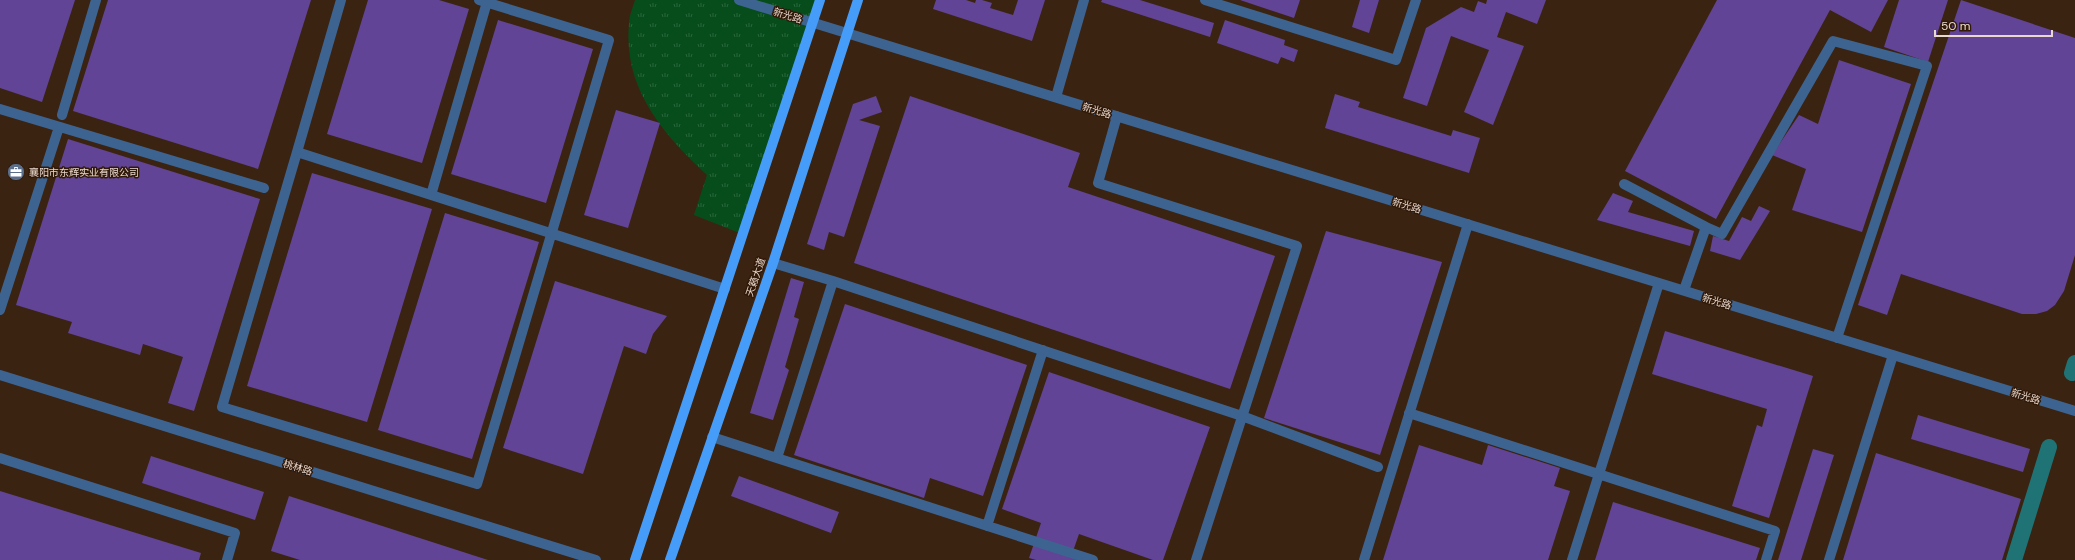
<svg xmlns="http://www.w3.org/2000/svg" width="2075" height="560" viewBox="0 0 2075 560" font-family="'DM Sans','Noto Sans SC',sans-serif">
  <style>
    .grass { fill: url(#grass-tufts) }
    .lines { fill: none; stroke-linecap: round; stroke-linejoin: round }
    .canal { stroke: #1f7375; stroke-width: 16 }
    .building { fill: #614495 }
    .minor { stroke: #3d6491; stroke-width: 10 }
    .major { stroke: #469df9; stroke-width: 10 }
    .labels { text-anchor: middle; stroke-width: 3; stroke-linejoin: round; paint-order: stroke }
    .street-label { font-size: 10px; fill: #e9d8ce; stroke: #311908 }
    .poi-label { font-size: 10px; fill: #e9d8ce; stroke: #311908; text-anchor: start }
  </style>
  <defs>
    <pattern id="grass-tufts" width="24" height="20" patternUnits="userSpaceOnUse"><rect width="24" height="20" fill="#064d1b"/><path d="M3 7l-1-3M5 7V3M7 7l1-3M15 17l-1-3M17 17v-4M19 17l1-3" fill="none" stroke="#2a663b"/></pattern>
  </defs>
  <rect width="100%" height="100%" fill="#3b2312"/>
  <path class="grass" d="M 635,0 L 820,0 L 742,234 L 694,215 L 707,175 C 663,134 623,88 629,24 C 629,16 633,7 635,0 Z"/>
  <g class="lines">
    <path class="canal" d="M 2072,373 L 2075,363
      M 2014,560 L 2049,447"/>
  </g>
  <path class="building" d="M 0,0 L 75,0 L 42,102 L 0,88 Z
    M 108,0 L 311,0 L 258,169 L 73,111 Z
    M 368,0 L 439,0 L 469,9 L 422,163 L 327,134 Z
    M 936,0 L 966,0 L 975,3 L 976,0 L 982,0 L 992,3 L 990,8 L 1013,15 L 1018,0 L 1045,0 L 1032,41 L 933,9 Z
    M 1102,0 L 1140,0 L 1214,23 L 1210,37 L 1101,2 Z
    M 1240,0 L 1300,0 L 1294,18 Z
    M 1360,0 L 1379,0 L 1369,33 L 1352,27 Z
    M 1487,0 L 1546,0 L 1537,24 L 1506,12 L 1497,37 L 1524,46 L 1493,125 L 1464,112 L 1489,50 L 1451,36 L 1427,106 L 1403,98 L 1426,28 L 1461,7 L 1474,12 L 1478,1 L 1486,4 Z
    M 1717,0 L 1888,0 L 1871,32 L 1830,10 L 1716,219 L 1625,171 Z
    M 1899,0 L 1948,0 L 1928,62 L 1884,47 Z
    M 1961,0 L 2075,38 L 2075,255 L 2064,291 L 2055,305 L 2047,311 L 2036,314 L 2022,314 L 1901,274 L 1887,315 L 1858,305 Z
    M 498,20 L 593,49 L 546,203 L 451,174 Z
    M 1225,20 L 1285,40 L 1284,45 L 1298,50 L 1294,62 L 1281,57 L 1278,64 L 1217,43 Z
    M 1839,60 L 1911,84 L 1862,232 L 1792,210 L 1806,169 L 1772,155 L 1799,115 L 1818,124 Z
    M 1335,94 L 1360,102 L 1358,107 L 1451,136 L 1453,130 L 1480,138 L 1469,173 L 1325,128 Z
    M 876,96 L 882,112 L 859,120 L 880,126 L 844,237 L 829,232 L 824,250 L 807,244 L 853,104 Z
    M 910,96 L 1080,153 L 1068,187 L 1275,256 L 1230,389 L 854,263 Z
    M 616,110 L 660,123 L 628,228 L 584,215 Z
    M 68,139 L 260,199 L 194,411 L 168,403 L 183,357 L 143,344 L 140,355 L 68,333 L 72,322 L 16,305 Z
    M 312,173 L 432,209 L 367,422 L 247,386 Z
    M 1613,193 L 1633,201 L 1628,212 L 1694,231 L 1690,246 L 1597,220 Z
    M 1759,206 L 1770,211 L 1740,260 L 1710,251 L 1713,236 L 1729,241 L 1742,217 L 1751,221 Z
    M 445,213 L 539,242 L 472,459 L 378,430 Z
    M 1326,231 L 1442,262 L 1380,455 L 1264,418 Z
    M 791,278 L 804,282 L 794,317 L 799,319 L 785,367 L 789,370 L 773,420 L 750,413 Z
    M 555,281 L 667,316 L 653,334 L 646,354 L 624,346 L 583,474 L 503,448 Z
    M 845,304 L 1027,365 L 983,496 L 930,478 L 924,498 L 794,455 Z
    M 1665,331 L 1813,376 L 1769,518 L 1732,506 L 1757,425 L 1762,427 L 1767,409 L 1652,374 Z
    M 1049,372 L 1210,427 L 1163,560 L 1153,560 L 1079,534 L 1071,557 L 1078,560 L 1036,560 L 1029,558 L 1041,523 L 1002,509 Z
    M 1918,415 L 2030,449 L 2023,472 L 1911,439 Z
    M 1419,445 L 1482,465 L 1488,445 L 1560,468 L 1554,486 L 1570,491 L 1548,560 L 1383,560 Z
    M 1813,449 L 1834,455 L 1801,560 L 1778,560 Z
    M 1876,453 L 2021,499 L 2002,560 L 1843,560 Z
    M 151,456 L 264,492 L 255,520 L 142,483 Z
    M 739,476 L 839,512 L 831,533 L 731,496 Z
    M 0,491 L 201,553 L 199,560 L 0,560 Z
    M 289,496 L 488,560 L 300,560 L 271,551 Z
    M 1613,502 L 1760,548 L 1756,560 L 1595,560 Z"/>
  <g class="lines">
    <path class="minor" d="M 479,0 L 609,40 L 477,484 L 222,407 L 297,152 C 439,198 582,243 725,289
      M 739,0 L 2075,411
      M 1205,0 L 1396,60 L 1416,0
      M 1056,97 L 1084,0
      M 0,109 L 264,188
      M 62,115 L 96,0
      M 1117,116 L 1098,183 L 1297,246 L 1196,560
      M 297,152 L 341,0
      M 1624,184 L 1706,227
      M 431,195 L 487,2
      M 773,263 L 833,281 L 777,458
      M 833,281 L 1242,416 L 1378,467
      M 1684,290 L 1706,227 L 1722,234 L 1833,41 L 1927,66 L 1837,338
      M 0,310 L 59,127
      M 0,375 L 596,560
      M 1409,413 L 1775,531 L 1766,560
      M 712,437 L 1093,560
      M 0,458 L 235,533 L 227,560
      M 987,526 L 1043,350
      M 1364,560 L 1468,224
      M 1572,560 L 1659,283
      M 1829,560 L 1893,355"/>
    <path class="major" d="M 635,560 L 820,0
      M 670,560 L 773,263 L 858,0"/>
  </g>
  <defs>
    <symbol id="office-disc" viewBox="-11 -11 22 22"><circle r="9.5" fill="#5c6f8a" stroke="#311908"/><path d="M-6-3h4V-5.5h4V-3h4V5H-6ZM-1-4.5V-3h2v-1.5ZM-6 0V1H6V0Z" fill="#fff"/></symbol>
  </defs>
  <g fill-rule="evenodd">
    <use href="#office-disc" x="6" y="162" width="20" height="20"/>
  </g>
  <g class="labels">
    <g class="street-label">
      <text transform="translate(788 15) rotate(17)" y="4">新光路</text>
      <text transform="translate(1097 110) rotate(17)" y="4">新光路</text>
      <text transform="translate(1407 205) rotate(17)" y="4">新光路</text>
      <text transform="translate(755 277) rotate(-71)" y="4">天籁大道</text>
      <text transform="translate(1717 301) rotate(17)" y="4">新光路</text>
      <text transform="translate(2026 396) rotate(17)" y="4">新光路</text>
      <text transform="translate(298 467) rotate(17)" y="4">桃林路</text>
    </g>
    <g class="poi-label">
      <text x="29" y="176">襄阳市东辉实业有限公司</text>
    </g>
  </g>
  <path d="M1935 30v6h117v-6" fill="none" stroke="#e9d8ce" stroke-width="2"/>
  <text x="1941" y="30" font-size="12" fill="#e9d8ce" stroke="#311908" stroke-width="3" paint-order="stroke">50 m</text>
</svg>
